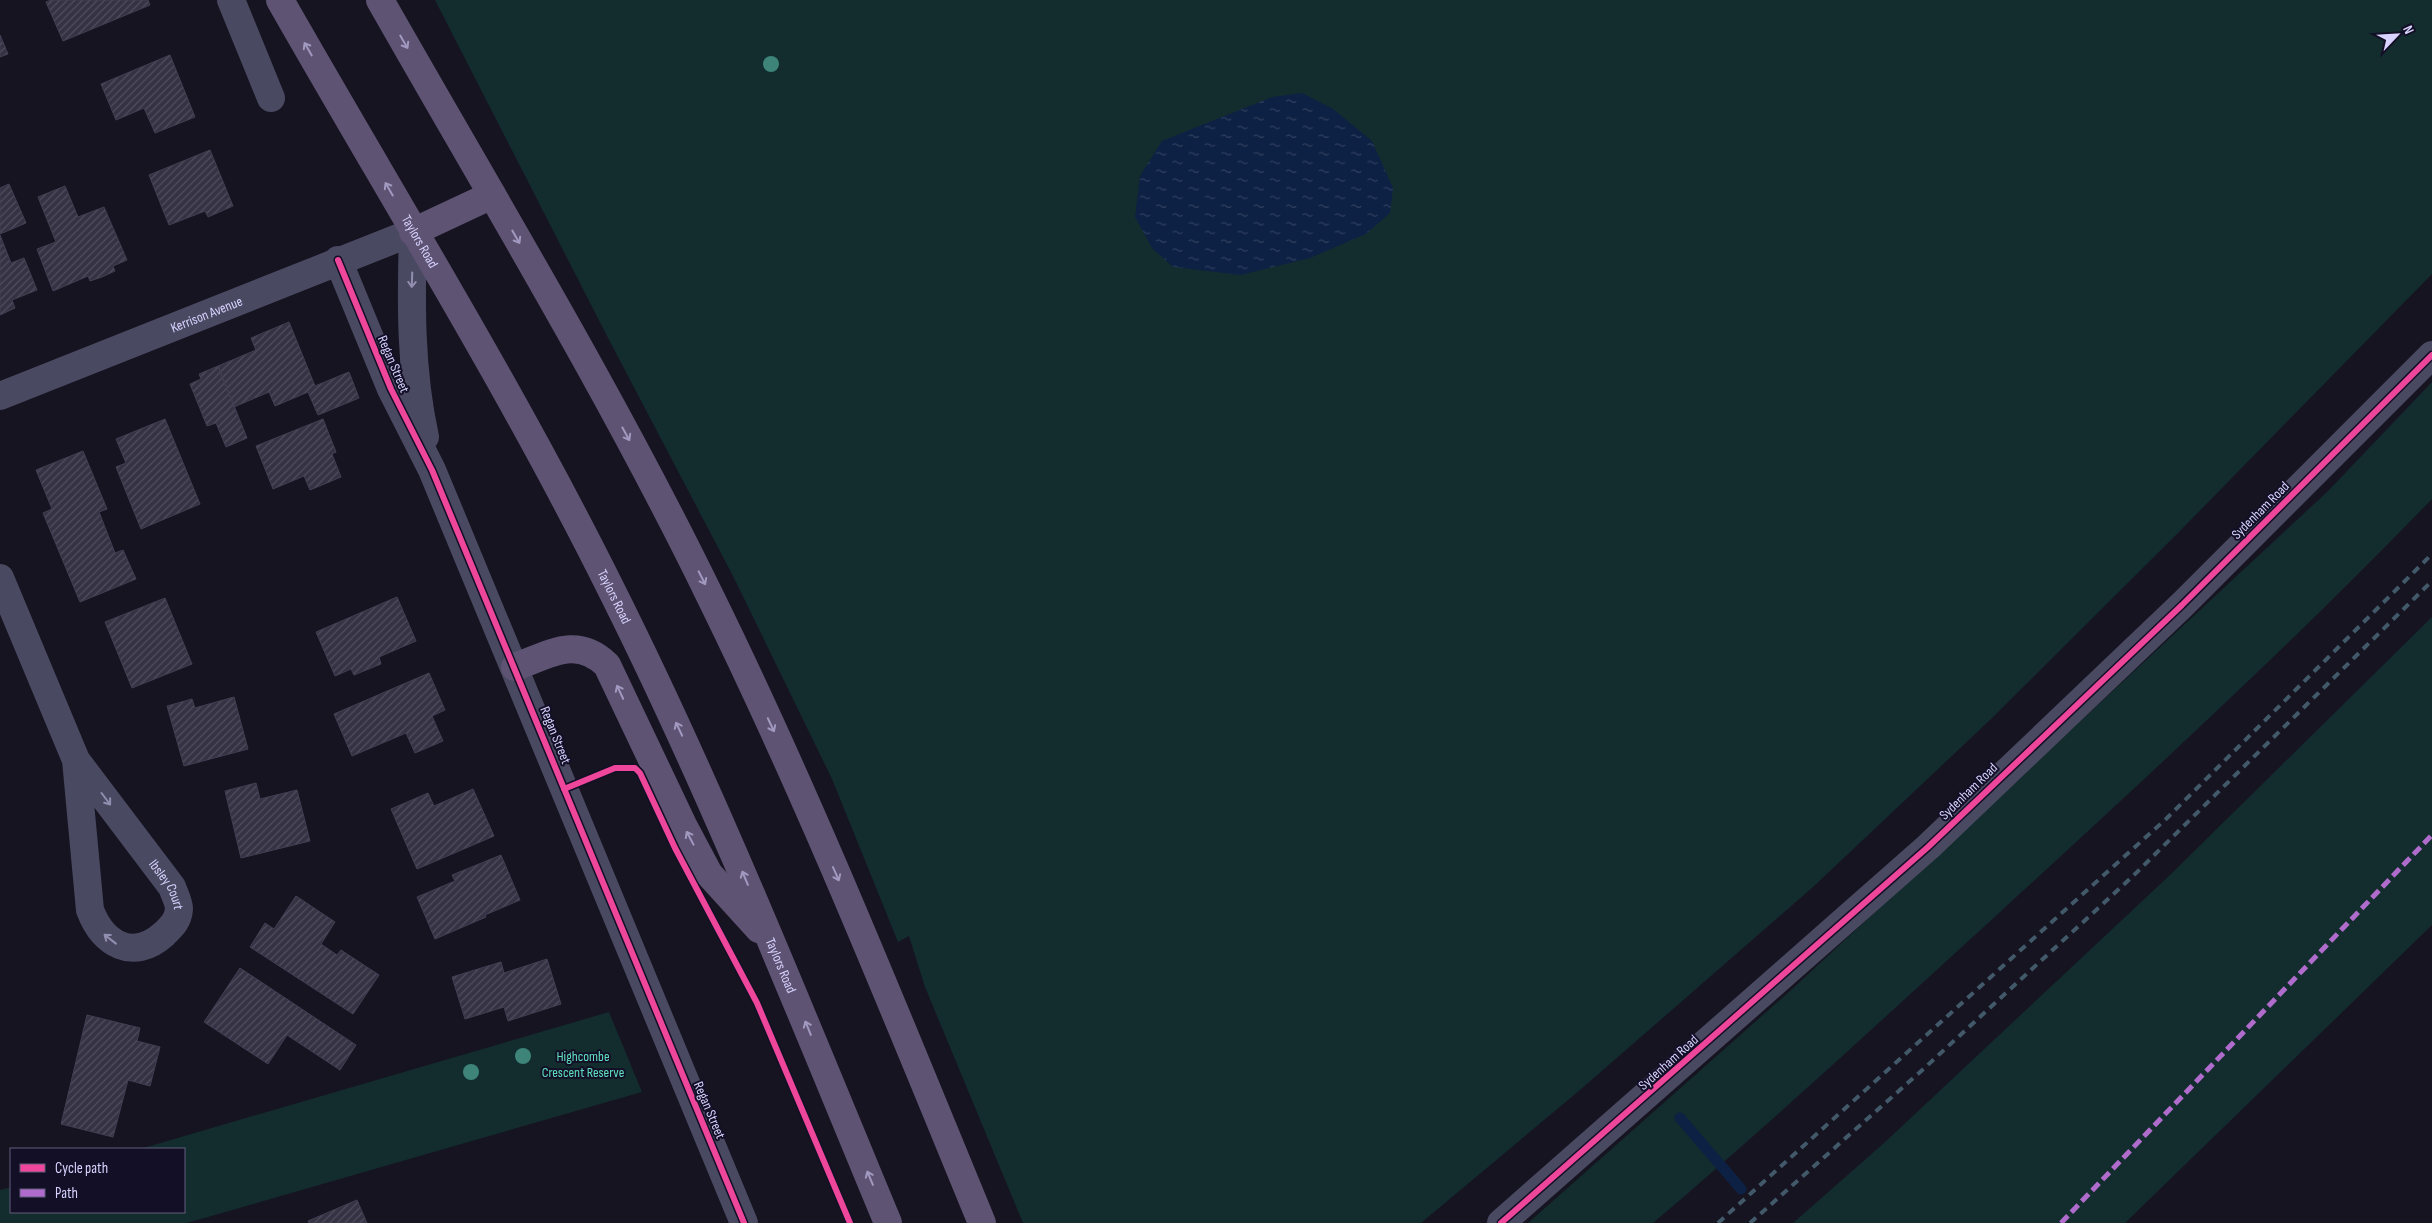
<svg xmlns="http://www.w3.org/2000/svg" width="2432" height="1223" viewBox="0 0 2432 1223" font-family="'Sofia Sans Condensed',sans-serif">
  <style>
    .green { fill: #132c2d }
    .water { fill: url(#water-ripples) }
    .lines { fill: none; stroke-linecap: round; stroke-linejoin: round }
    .stream { stroke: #0d2144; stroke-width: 11 }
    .building { fill: url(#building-hatch); stroke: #433e54 }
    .minor { stroke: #4a4962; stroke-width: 28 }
    .major { stroke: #5e5373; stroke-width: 28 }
    .rail { stroke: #42596a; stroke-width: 4; stroke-dasharray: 8 6; stroke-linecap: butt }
    .quiet { stroke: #b06ccc; stroke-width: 5; stroke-dasharray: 10 5; stroke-linecap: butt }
    .cycleway-casing { stroke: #130f26; stroke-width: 9 }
    .cycleway { stroke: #ed469a; stroke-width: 6 }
    .tree { fill: #3e8478 }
    .oneway { stroke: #a199c0 }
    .oneway2 { stroke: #918eb0 }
    .labels { text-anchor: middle; stroke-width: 4; stroke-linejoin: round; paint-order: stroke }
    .street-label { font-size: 14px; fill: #d8d3ff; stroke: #130f26 }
    .park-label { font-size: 14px; fill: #5ee0c0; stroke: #130f26 }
  </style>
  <defs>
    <pattern id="water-ripples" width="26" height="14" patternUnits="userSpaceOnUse" patternTransform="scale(1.25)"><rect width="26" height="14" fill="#0d2144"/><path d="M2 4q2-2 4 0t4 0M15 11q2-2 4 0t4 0" fill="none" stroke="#304060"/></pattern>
    <pattern id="building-hatch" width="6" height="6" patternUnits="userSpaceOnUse" patternTransform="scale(1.25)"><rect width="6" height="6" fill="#343243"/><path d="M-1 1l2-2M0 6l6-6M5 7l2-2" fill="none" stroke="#514f5f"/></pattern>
  </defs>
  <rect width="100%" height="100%" fill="#161421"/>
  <path class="green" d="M 435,0 L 2432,0 L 2432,274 L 2177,534 L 1990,720 L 1812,888 L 1580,1090 L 1421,1223 L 1023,1223 L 925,987 L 909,936 L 898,942 L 832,779 L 733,576 L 607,336 Z
    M 2432,382 L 2432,499 C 2294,642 2146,778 1999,913 C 1885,1017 1771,1123 1653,1223 L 1528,1223 L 1790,991 L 2327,492 Z
    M 2432,617 L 2432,925 L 2125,1223 L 1793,1223 L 1884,1143 L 2170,875 Z
    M 609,1012 L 642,1092 L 187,1223 L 0,1223 L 0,1190 L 11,1187 L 11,1212 L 184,1212 L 184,1149 L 140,1149 Z"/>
  <path class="water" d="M 1302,93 L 1333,109 L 1372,141 L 1393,188 L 1390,213 L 1366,234 L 1310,258 L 1241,275 L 1173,267 L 1152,248 L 1135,217 L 1140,176 L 1162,141 L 1272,97 Z"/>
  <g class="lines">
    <path class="stream" d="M 1680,1118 L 1741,1189"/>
  </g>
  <path class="building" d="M 51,0 L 148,0 L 150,5 L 63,41 L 46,2 Z
    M 0,35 L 8,54 L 0,57 Z
    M 170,55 L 195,117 L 155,133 L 144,108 L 116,120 L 101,84 Z
    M 210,150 L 233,206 L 208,217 L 205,211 L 169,225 L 149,175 Z
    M 9,184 L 26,223 L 0,234 L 0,188 Z
    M 65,186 L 78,217 L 104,207 L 127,260 L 113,266 L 115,271 L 102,277 L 90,281 L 88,276 L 53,291 L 37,249 L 56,242 L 38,197 Z
    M 0,235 L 11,263 L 24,258 L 37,290 L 12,300 L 15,308 L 0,315 Z
    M 289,322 L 315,386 L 349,372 L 359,398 L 318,415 L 308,392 L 275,406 L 269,392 L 234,407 L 218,366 L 256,350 L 251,338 Z
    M 218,366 L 247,438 L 226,447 L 216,423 L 207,426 L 190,384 L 201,379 L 199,374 Z
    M 165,419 L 200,504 L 141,529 L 116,467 L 126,463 L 116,439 Z
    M 323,419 L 336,452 L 332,454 L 341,477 L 310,490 L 304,476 L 273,489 L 256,446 Z
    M 83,451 L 107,509 L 99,512 L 115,553 L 123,550 L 136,579 L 80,602 L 43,513 L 52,509 L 36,470 Z
    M 397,597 L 416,641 L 379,657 L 381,664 L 354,675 L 351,669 L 335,676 L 316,632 Z
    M 165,598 L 192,664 L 132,688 L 105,622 Z
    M 429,673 L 445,710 L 432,716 L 443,741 L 415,753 L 406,733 L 352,756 L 334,714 Z
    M 234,697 L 248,749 L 184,766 L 167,706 L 192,699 L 195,708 Z
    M 256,783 L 260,799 L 297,790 L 310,841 L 241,858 L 225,791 Z
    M 473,789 L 494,836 L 417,869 L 391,809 L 428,793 L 434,806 Z
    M 501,855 L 520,900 L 485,915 L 486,917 L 435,939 L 417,897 L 455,881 L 452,875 Z
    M 296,896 L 335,922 L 321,944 L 337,955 L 341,950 L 379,975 L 353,1014 L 250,947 L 265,923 L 274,929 Z
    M 547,959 L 561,1004 L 508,1021 L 504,1007 L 465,1019 L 452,977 L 501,962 L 504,973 Z
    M 240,968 L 356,1045 L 340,1070 L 287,1035 L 268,1064 L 204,1022 Z
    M 87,1015 L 140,1028 L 137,1041 L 160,1047 L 150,1086 L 128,1080 L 113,1137 L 61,1124 Z
    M 357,1200 L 367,1223 L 309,1223 L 308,1221 Z"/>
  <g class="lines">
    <g class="minor">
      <path d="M 231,0 L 271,98"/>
      <path d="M 338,260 L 391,389 L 432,470 L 744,1223"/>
      <path id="s1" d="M 0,396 L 413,232 C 411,301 410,369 425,437"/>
      <path id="s2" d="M 0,578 L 76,760 L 172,887 C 174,893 179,902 179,909 C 178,921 172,926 164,934 C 133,962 103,944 90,910 L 76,760"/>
      <path d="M 1501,1223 L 1928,847 L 2182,605 L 2432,355"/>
    </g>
    <g class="major">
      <path id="s3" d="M 280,0 C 391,195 510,386 610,587 C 714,794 799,1009 888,1223"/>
      <path d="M 380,0 C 492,197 610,391 709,594 C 810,799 895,1012 982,1223"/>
      <path d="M 413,232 L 492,195"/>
      <path d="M 515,667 C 549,655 576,635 607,665 L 683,825 L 709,874 L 759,929"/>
    </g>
    <path class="rail" d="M 1718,1223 L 2166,819 L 2432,554
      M 1750,1223 L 1919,1073 L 2132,877 L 2432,581"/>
    <path class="quiet" d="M 2061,1223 L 2432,835"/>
    <defs>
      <path id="cycleway" d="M 338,260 L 391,389 L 432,470 L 744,1223
        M 564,789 L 615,768 L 635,768 L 640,773 L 675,848 L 757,1003 L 850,1223
        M 1501,1223 L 1928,847 L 2182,605 L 2432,355"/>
    </defs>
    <use href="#cycleway" class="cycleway-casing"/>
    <use href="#cycleway" class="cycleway"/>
  </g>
  <g class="tree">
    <circle cx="771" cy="64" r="8"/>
    <circle cx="523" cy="1056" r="8"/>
    <circle cx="471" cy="1072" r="8"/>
  </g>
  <defs><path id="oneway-shaft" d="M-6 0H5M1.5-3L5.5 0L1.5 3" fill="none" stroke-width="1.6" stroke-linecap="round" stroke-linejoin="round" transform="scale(1.25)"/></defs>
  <g class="oneway">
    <use href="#oneway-shaft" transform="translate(404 42) rotate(60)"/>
    <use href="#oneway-shaft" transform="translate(308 49) rotate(-120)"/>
    <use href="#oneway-shaft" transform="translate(389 189) rotate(-120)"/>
    <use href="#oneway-shaft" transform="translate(516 237) rotate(60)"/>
    <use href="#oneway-shaft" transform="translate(626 434) rotate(61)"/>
    <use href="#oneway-shaft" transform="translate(702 578) rotate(63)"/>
    <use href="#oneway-shaft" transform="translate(620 692) rotate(-115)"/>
    <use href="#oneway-shaft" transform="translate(771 725) rotate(65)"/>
    <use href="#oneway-shaft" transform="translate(679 729) rotate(-115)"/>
    <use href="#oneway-shaft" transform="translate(690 838) rotate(-118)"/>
    <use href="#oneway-shaft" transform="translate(836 874) rotate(66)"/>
    <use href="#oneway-shaft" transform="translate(745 878) rotate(-113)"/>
    <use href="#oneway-shaft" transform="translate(808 1028) rotate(-112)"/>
    <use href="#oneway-shaft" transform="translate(870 1178) rotate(-113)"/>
  </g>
  <g class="oneway2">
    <use href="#oneway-shaft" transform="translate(412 280) rotate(92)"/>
    <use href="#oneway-shaft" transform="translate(106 799) rotate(53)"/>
    <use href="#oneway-shaft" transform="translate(110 939) rotate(-142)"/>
  </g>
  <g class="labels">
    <g class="street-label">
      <text dy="5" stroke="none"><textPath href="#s3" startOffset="279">Taylors Road</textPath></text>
      <text dy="5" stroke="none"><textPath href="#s1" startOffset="222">Kerrison Avenue</textPath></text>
      <text transform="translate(394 364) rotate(67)" y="5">Regan Street</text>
      <text transform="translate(2260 510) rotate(-45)" y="5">Sydenham Road</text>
      <text dy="5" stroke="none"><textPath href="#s3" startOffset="684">Taylors Road</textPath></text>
      <text transform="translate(556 735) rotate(68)" y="5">Regan Street</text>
      <text transform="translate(1968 791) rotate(-44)" y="5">Sydenham Road</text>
      <text dy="5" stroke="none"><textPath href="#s2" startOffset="352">Ibsley Court</textPath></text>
      <text dy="5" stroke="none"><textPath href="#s3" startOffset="1089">Taylors Road</textPath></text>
      <text transform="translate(1668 1062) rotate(-42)" y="5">Sydenham Road</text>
      <text transform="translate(710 1110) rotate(67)" y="5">Regan Street</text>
    </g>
    <g class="park-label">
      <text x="583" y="1061">Highcombe<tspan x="583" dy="16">Crescent Reserve</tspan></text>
    </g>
  </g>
  <rect x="10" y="1148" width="175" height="65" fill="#130f26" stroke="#625d7d"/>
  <rect x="20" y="1164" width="25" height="8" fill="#ed469a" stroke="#625d7d"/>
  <text x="55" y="1173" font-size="15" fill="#d8d3ff">Cycle path</text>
  <rect x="20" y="1189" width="25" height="8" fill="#b06ccc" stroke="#625d7d"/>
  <text x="55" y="1198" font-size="15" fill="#d8d3ff">Path</text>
  <g transform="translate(2397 35) rotate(65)" stroke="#130f26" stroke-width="4" paint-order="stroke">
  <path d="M0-4L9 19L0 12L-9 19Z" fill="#d8d3ff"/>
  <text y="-8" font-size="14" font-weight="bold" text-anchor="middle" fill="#d8d3ff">N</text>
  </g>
</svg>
